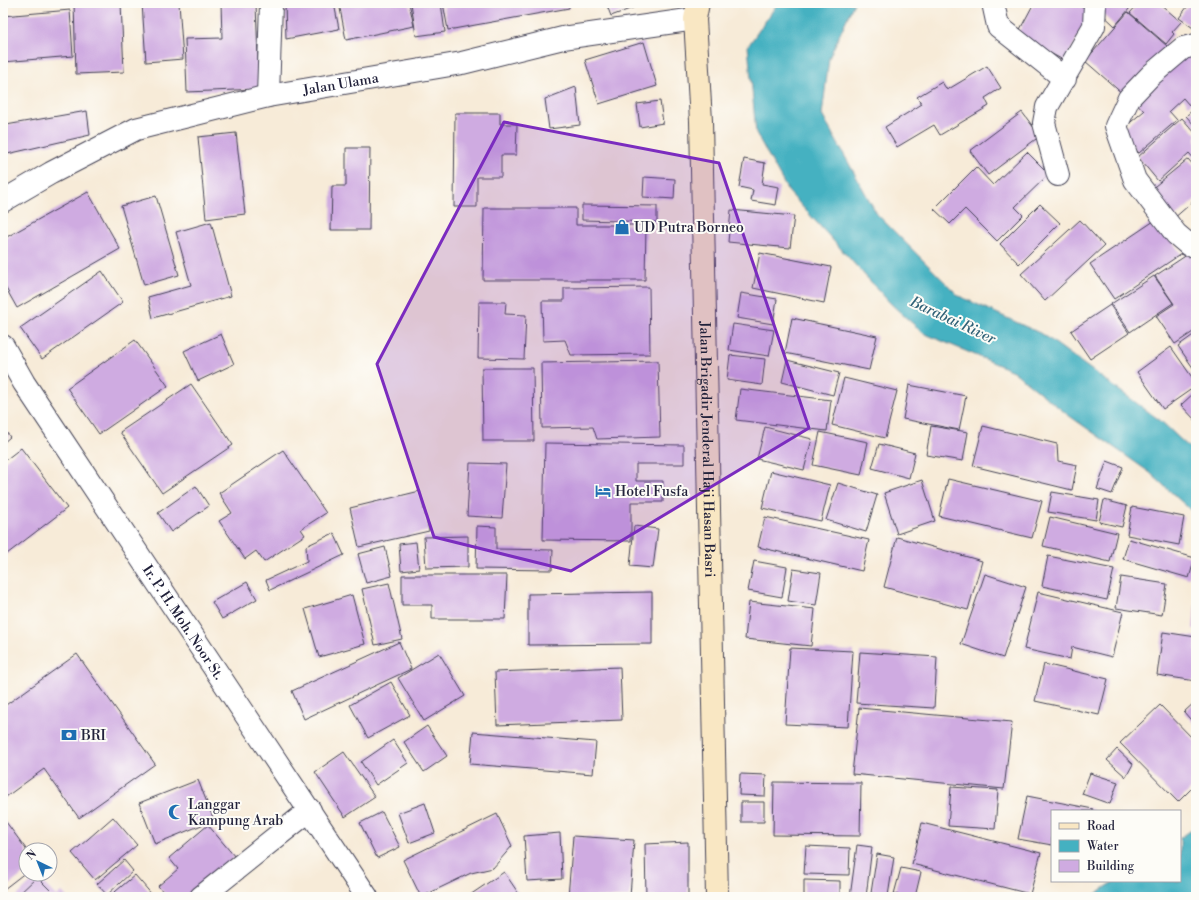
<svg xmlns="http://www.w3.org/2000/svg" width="1199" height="900" viewBox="0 0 1199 900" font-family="'Libre Bodoni',serif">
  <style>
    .water { fill: #44b1c1; stroke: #336a7e }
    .building { fill: #cfabe1 }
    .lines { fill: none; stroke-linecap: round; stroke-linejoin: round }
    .minor-casing { stroke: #424053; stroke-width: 24 }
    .tertiary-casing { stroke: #424053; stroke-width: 24 }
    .secondary-casing { stroke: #424053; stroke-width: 24 }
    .minor { stroke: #fff; stroke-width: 22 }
    .tertiary { stroke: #fff; stroke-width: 22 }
    .secondary { stroke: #f9e7c3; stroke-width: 22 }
    .marked { fill: #7b2cbf; fill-opacity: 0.2; stroke: #7b2cbf; stroke-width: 3; stroke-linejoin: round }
    .labels { text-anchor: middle; stroke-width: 4; stroke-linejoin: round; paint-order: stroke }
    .street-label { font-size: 14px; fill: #22223b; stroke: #fdfcf7 }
    .poi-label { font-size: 14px; fill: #22223b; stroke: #fdfcf7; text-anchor: start }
    .water-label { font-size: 15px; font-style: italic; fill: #316277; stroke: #fdfcf7 }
  </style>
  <rect width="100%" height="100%" fill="#fdfcf7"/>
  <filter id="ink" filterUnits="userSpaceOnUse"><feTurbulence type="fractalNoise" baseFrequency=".025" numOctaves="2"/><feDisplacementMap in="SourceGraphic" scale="8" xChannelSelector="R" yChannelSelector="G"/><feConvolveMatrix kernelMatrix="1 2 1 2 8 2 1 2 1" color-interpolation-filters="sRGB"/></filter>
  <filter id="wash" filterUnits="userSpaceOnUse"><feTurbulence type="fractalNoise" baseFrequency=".012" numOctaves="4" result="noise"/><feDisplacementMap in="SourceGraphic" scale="16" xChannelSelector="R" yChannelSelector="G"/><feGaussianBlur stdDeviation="0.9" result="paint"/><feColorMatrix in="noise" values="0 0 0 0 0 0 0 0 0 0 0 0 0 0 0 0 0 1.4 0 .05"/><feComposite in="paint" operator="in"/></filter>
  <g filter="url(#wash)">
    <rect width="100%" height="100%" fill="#f7ebd8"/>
    <path class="water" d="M 778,3 L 854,3 L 829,58 L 822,115 L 877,214 L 959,296 L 1044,335 L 1161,421 L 1196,454 L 1196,515 L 1149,472 L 1068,415 L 1013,371 L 923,333 L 891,304 L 788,191 L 756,133 L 748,46 Z
      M 1196,827 L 1196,897 L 1091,897 L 1115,881 L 1180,881 L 1180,838 Z"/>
    <g id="blocks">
      <path class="building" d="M 74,3 L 121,3 L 124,72 L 76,74 Z
        M 142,3 L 179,3 L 183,59 L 146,62 Z
        M 221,3 L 256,3 L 259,89 L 187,92 L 185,39 L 222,38 Z
        M 285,3 L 334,3 L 339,29 L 286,39 Z
        M 339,3 L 409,3 L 414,26 L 346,40 Z
        M 411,3 L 441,3 L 445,32 L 416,36 Z
        M 443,3 L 569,3 L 569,8 L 448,30 Z
        M 606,3 L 646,3 L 611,16 Z
        M 1034,3 L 1074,3 L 1091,12 L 1065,61 L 1017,35 Z
        M 1100,3 L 1134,3 L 1115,26 L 1096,8 Z
        M 1139,3 L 1159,3 L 1181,22 L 1172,32 L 1174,34 L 1166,44 L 1130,13 Z
        M 1190,3 L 1196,3 L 1196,30 L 1179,18 Z
        M 70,10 L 73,56 L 3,62 L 3,16 Z
        M 1128,12 L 1167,46 L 1124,95 L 1085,61 Z
        M 644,42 L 657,86 L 599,104 L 585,60 Z
        M 1189,50 L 1196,57 L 1196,99 L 1189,105 L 1183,98 L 1169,111 L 1177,120 L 1139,153 L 1119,132 L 1144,111 L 1132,98 Z
        M 987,66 L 1001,88 L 985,98 L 989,106 L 940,135 L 934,125 L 897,147 L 885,127 L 922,104 L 917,97 L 942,82 L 947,90 Z
        M 576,87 L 580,125 L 549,129 L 545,99 Z
        M 660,101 L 663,123 L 640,127 L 637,104 Z
        M 1196,107 L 1196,127 L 1186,116 Z
        M 3,111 L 6,125 L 87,111 L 90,135 L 3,155 Z
        M 1022,112 L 1040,136 L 988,175 L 970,151 Z
        M 455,113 L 500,113 L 500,124 L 517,124 L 516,155 L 501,155 L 501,177 L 477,177 L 477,207 L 454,207 Z
        M 1182,118 L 1196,134 L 1196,161 L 1189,153 L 1158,181 L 1138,157 Z
        M 236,133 L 245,214 L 206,219 L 198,137 Z
        M 346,148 L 370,148 L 369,230 L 331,230 L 332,186 L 346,186 Z
        M 1027,152 L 1049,174 L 1015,207 L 1023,215 L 997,241 L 965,209 L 950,224 L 934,209 L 976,167 L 993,185 Z
        M 744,159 L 765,163 L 762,184 L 779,187 L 776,205 L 751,201 L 753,190 L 739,187 Z
        M 1188,159 L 1196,168 L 1196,199 L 1173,219 L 1149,191 Z
        M 644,177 L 675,179 L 674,199 L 643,197 Z
        M 88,192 L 120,249 L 17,308 L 3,283 L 3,239 Z
        M 156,196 L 179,275 L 144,285 L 121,206 Z
        M 1040,204 L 1060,223 L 1019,264 L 1000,244 Z
        M 582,205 L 657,206 L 657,222 L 582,220 Z
        M 484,208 L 576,208 L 576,225 L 646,225 L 645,280 L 483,280 Z
        M 731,210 L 794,216 L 790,248 L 728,242 Z
        M 1157,219 L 1181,254 L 1114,299 L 1090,264 Z
        M 1080,220 L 1104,246 L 1045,301 L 1021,274 Z
        M 211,222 L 231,296 L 153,318 L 148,297 L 191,285 L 176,232 Z
        M 1196,249 L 1196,330 L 1175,344 L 1156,316 L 1174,304 L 1155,276 Z
        M 760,253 L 831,267 L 824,303 L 753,288 Z
        M 102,271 L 123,302 L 42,359 L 20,328 Z
        M 1154,276 L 1173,303 L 1130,332 L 1111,304 Z
        M 649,287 L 650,354 L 571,355 L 565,340 L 543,341 L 542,301 L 564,301 L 564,288 Z
        M 741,293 L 777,299 L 773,324 L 737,318 Z
        M 479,302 L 506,302 L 505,314 L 526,315 L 524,359 L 478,358 Z
        M 1110,305 L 1129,333 L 1090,359 L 1071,331 Z
        M 792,318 L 877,336 L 869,370 L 785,353 Z
        M 733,324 L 774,330 L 769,356 L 729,350 Z
        M 1196,333 L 1196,372 L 1178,346 Z
        M 221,334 L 234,364 L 198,381 L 184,351 Z
        M 135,340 L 168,386 L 99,434 L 67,388 Z
        M 1171,347 L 1196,383 L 1196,386 L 1163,409 L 1137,372 Z
        M 730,355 L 765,359 L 762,385 L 727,380 Z
        M 787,360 L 839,373 L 833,395 L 782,382 Z
        M 658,361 L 660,437 L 597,439 L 593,427 L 542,428 L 541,363 Z
        M 482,368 L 533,368 L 534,441 L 483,441 Z
        M 844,378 L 897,391 L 885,438 L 832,425 Z
        M 191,384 L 233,445 L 162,493 L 120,432 Z
        M 909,385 L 966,396 L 959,430 L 903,419 Z
        M 740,389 L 831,400 L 827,431 L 736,420 Z
        M 1196,391 L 1196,421 L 1181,405 Z
        M 931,426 L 968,432 L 963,461 L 926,455 Z
        M 983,426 L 1057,444 L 1058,461 L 1077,465 L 1072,490 L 973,466 Z
        M 765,427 L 812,439 L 804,470 L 757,459 Z
        M 3,428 L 10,437 L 3,443 Z
        M 820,432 L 868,442 L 861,475 L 813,465 Z
        M 545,443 L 684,445 L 684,464 L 636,464 L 636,481 L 663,481 L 663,502 L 631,502 L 631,541 L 543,540 Z
        M 879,444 L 915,453 L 909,478 L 872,468 Z
        M 21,448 L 67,508 L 3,557 L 3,462 Z
        M 283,450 L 326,513 L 301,529 L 305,535 L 264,562 L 256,551 L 245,559 L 219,521 L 232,513 L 219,493 Z
        M 1107,461 L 1123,467 L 1112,494 L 1097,489 Z
        M 470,463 L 506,464 L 502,518 L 467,516 Z
        M 771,471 L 830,485 L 821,521 L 762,508 Z
        M 948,479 L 1042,501 L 1032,538 L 939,516 Z
        M 922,480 L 935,521 L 897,534 L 884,493 Z
        M 838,483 L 877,495 L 866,532 L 826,520 Z
        M 196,486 L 209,506 L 171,532 L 158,513 Z
        M 420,491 L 429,531 L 359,547 L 350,508 Z
        M 1052,492 L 1099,500 L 1096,520 L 1048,512 Z
        M 1104,500 L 1127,506 L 1122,527 L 1099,522 Z
        M 1132,507 L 1184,517 L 1179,545 L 1127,535 Z
        M 765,517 L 869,540 L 862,571 L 758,547 Z
        M 1050,517 L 1117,533 L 1110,562 L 1043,546 Z
        M 477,526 L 496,527 L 496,549 L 553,550 L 552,570 L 476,569 Z
        M 634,526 L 658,529 L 653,568 L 630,566 Z
        M 334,533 L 344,555 L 270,590 L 266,580 L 307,561 L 306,546 Z
        M 468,536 L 468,567 L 426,568 L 424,537 Z
        M 897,537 L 982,561 L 968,610 L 884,587 Z
        M 1129,539 L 1195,558 L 1189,578 L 1123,559 Z
        M 416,542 L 419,569 L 401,571 L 399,544 Z
        M 385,547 L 392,576 L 366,583 L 358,554 Z
        M 1048,556 L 1114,569 L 1107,600 L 1042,586 Z
        M 754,561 L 787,567 L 782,597 L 748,591 Z
        M 793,569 L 821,573 L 816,605 L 788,601 Z
        M 985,574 L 1026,587 L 1003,658 L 961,644 Z
        M 402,575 L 507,575 L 505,619 L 432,619 L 432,605 L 402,605 Z
        M 1121,577 L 1167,584 L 1162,615 L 1116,608 Z
        M 247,582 L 257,599 L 222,619 L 212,602 Z
        M 389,583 L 402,639 L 375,645 L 362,589 Z
        M 652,592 L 652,644 L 528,645 L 528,594 Z
        M 1038,592 L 1123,612 L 1112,657 L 1072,647 L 1070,659 L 1024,649 Z
        M 352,595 L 365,644 L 319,657 L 305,609 Z
        M 749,602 L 815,609 L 811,646 L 745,639 Z
        M 1195,605 L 1196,605 L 1196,629 L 1193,629 Z
        M 1163,632 L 1196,637 L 1196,681 L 1157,675 Z
        M 399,642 L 411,669 L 304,719 L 292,691 Z
        M 790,648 L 853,651 L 848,727 L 785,724 Z
        M 860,652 L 937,657 L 934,708 L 856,703 Z
        M 439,653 L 465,696 L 424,721 L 398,678 Z
        M 77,654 L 155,764 L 79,818 L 44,769 L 3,799 L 3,707 Z
        M 1044,664 L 1108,679 L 1099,715 L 1035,701 Z
        M 620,667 L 622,720 L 497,725 L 495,672 Z
        M 391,682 L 410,715 L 368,738 L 350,705 Z
        M 1196,701 L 1196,726 L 1184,712 Z
        M 1160,705 L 1196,742 L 1196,784 L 1178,802 L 1120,743 Z
        M 859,708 L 1012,722 L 1004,789 L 852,774 Z
        M 427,726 L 447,756 L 424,772 L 404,742 Z
        M 473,732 L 596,742 L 593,774 L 470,764 Z
        M 393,740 L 408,763 L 376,785 L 361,762 Z
        M 1117,749 L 1133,764 L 1126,777 L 1107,760 Z
        M 344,752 L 375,797 L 345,817 L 315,772 Z
        M 1090,773 L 1118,782 L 1110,804 L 1082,794 Z
        M 740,774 L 766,775 L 765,796 L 739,795 Z
        M 198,780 L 214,820 L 155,844 L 139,803 Z
        M 774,782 L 861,783 L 860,836 L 773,835 Z
        M 951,787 L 998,790 L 995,829 L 948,826 Z
        M 1027,796 L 1093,809 L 1092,811 L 1052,811 L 1052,845 L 1018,839 Z
        M 741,802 L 764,802 L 764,822 L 741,822 Z
        M 425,803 L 435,833 L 409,843 L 398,813 Z
        M 382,812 L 400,847 L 377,858 L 360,823 Z
        M 497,814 L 512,846 L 493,868 L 471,873 L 421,897 L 403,860 Z
        M 113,817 L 137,845 L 95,880 L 72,853 Z
        M 6,822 L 26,849 L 26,872 L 4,889 L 3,824 Z
        M 922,823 L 1041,853 L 1030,894 L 912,864 Z
        M 208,825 L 235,857 L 189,897 L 168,897 L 158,886 L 178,869 L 169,858 Z
        M 560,833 L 562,879 L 527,881 L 524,836 Z
        M 573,836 L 634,840 L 630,897 L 568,897 Z
        M 688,842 L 688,897 L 646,897 L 645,844 Z
        M 857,845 L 872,847 L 866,897 L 850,897 Z
        M 806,846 L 850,848 L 849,875 L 804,874 Z
        M 877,854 L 894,857 L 888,896 L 871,893 Z
        M 124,860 L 133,871 L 107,895 L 97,884 Z
        M 901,868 L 921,872 L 915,897 L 894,894 Z
        M 504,872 L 521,897 L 467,897 Z
        M 135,875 L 154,897 L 109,897 Z
        M 37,877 L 56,896 L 62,892 L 67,897 L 16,897 Z
        M 804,880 L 840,881 L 840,897 L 804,897 Z"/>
    </g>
  </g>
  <g filter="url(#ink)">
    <use href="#blocks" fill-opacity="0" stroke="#424053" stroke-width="1"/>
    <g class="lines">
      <defs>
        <path id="minor" d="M 993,3 L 998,26 L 1065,79
          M 1196,45 L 1183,48 L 1151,75 L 1129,98 L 1116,126 L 1135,180 L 1176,234 L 1189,245 L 1196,242
          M 268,96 L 271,3
          M 1058,175 L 1044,123 L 1047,107 L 1094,26 L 1095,3
          M 201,897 L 310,810"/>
        <g id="tertiary">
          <path id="s1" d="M 3,201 L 51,173 L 136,129 L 268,96 L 462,63 L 563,38 L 695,19"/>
          <path id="s2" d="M 3,346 L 24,383 L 367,897"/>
        </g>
        <g id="secondary">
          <path id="s3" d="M 698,3 L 695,19 L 701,121 L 717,897"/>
        </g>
      </defs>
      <use href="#minor" class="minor-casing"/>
      <use href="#tertiary" class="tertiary-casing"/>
      <use href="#secondary" class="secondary-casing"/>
      <use href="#minor" class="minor"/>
      <use href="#tertiary" class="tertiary"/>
      <use href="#secondary" class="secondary"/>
    </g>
  </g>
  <path class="marked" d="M 504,122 L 719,163 L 809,428 L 571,571 L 434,537 L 377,364 Z"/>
  <defs>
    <symbol id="shop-bare" viewBox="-9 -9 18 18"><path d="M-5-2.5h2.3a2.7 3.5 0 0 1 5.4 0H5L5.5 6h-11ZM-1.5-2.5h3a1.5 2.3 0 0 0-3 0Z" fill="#1f6fb2" stroke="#fdfcf7" stroke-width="2.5" paint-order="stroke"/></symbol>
    <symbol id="hotel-bare" viewBox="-9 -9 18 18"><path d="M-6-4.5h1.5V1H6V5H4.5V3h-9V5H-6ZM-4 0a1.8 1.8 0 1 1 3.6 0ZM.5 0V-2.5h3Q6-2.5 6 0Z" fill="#1f6fb2" stroke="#fdfcf7" stroke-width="2.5" paint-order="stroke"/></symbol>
    <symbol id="bank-bare" viewBox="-9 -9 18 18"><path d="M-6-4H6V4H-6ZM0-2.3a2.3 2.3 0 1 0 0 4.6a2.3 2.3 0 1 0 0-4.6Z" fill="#1f6fb2" stroke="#fdfcf7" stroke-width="2.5" paint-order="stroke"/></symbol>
    <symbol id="mosque-bare" viewBox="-9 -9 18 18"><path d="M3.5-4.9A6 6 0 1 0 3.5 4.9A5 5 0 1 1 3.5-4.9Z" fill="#1f6fb2" stroke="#fdfcf7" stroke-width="2.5" paint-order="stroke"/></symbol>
  </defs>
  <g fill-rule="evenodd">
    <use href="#shop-bare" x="611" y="216" width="22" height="22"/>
    <use href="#hotel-bare" x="592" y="480" width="22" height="22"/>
    <use href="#bank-bare" x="58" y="724" width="22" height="22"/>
    <use href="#mosque-bare" x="165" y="801" width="22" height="22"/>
  </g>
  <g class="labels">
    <g class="street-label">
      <text dy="5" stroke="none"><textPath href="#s1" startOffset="361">Jalan Ulama</textPath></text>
      <text dy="5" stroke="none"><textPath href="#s3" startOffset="447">Jalan Brigadir Jenderal Haji Hasan Basri</textPath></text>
      <text dy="5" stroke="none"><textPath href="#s2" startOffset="330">Ir. P. H. Moh. Noor St.</textPath></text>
    </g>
    <g class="poi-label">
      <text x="634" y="232">UD Putra Borneo</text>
      <text x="615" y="496">Hotel Fusfa</text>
      <text x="81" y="740">BRI</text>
      <text x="188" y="809">Langgar<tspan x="188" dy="16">Kampung Arab</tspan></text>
    </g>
    <g class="water-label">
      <text transform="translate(953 320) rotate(25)" y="5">Barabai River</text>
    </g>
  </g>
  <rect width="1199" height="900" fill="none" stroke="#fdfcf7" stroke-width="16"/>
  <rect x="1051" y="810" width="130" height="72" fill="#fdfcf7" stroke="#a5a5ac"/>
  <rect x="1059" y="823" width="20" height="6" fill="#f9e7c3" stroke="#a5a5ac"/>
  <text x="1087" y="830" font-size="12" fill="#22223b">Road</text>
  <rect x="1059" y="840" width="20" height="12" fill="#44b1c1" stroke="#a5a5ac"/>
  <text x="1087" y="850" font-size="12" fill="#22223b">Water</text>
  <rect x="1059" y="860" width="20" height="12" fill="#cfabe1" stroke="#a5a5ac"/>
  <text x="1087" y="870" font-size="12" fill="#22223b">Building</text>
  <g transform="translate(38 862) rotate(317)"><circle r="19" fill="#fdfcf7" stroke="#a5a5ac"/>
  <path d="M0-3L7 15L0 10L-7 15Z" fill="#1f6fb2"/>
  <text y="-6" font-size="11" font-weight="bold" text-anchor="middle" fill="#22223b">N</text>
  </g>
</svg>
